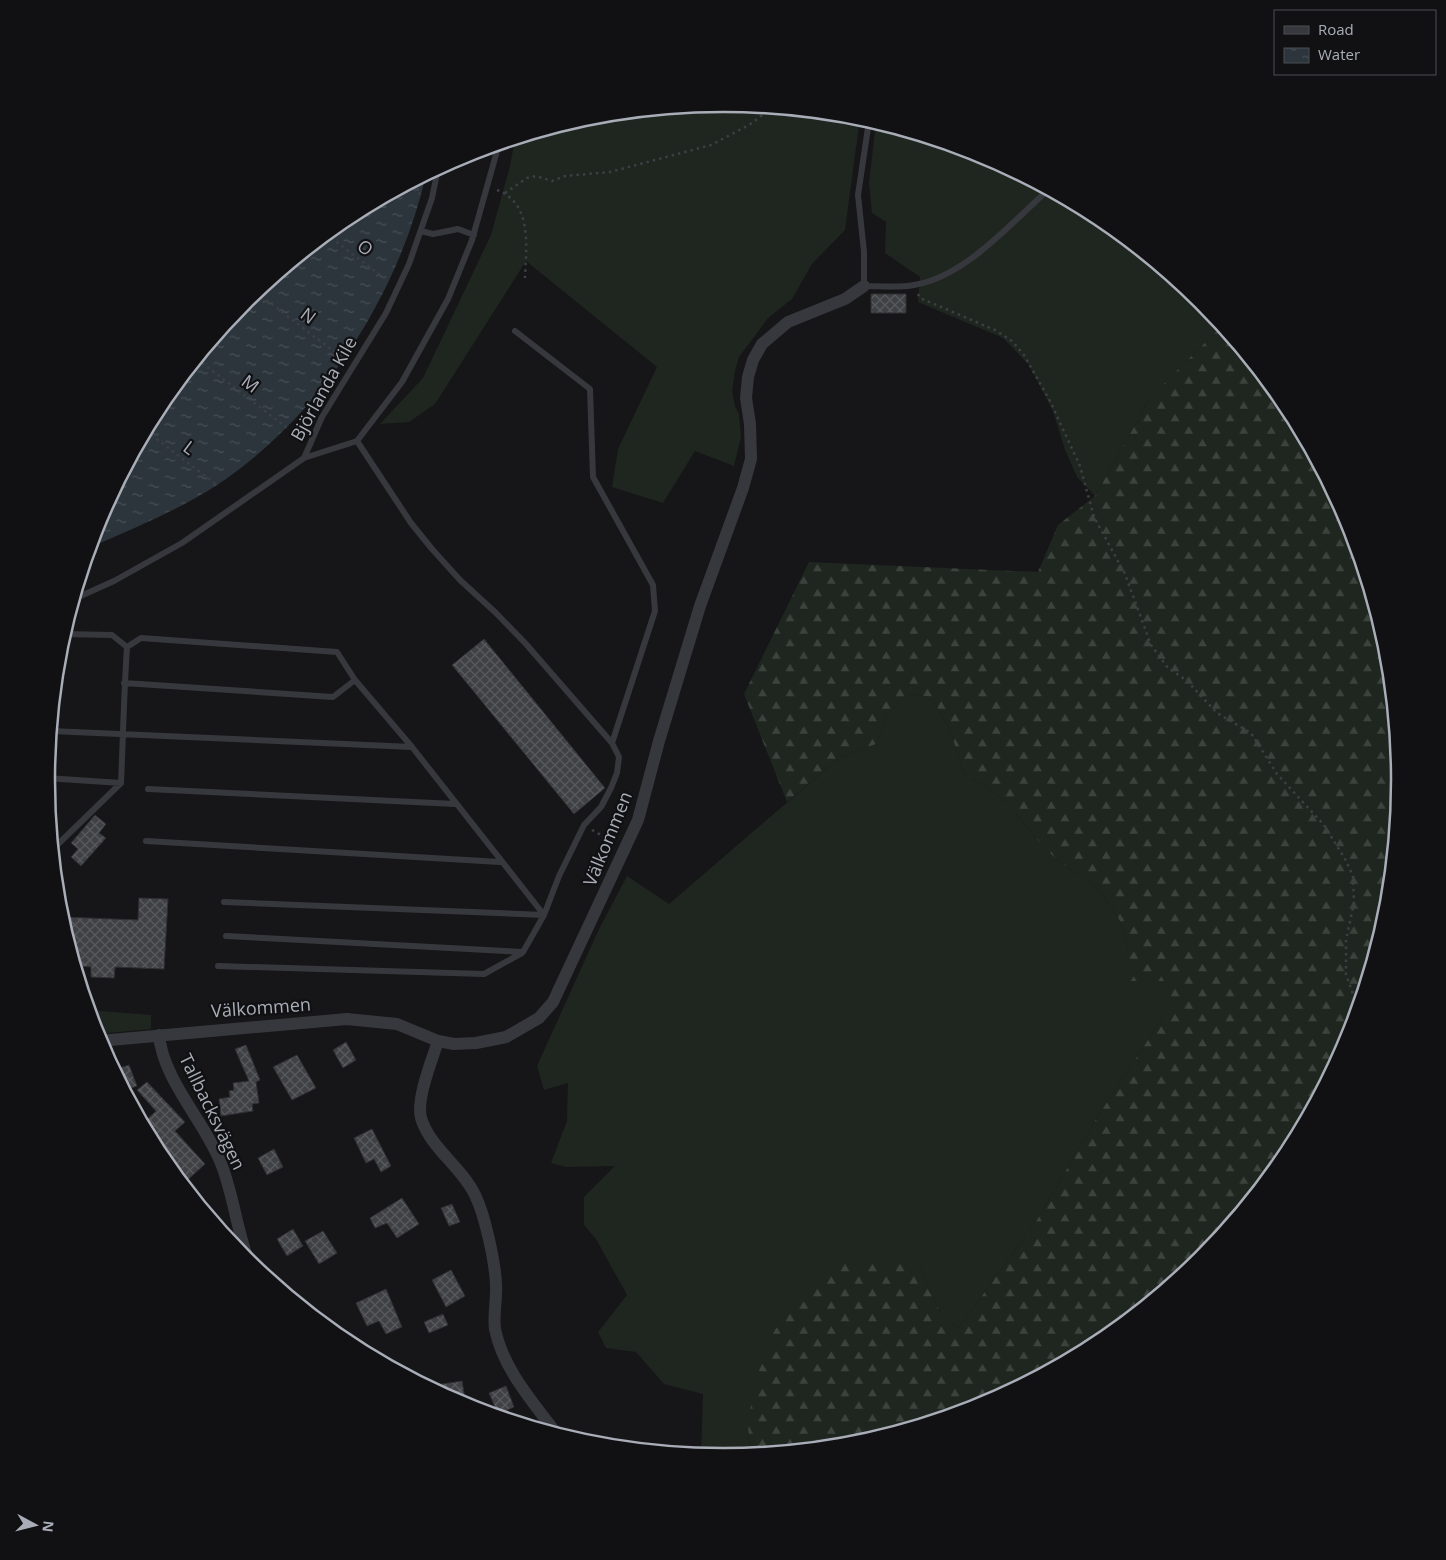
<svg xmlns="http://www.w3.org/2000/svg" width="1446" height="1560" viewBox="0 0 1446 1560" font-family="'Open Sans',sans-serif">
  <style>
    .grass { fill: #1e261f }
    .forest { fill: url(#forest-firs) }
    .water { fill: url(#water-ripples) }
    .building { fill: url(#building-cross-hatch); stroke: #303034 }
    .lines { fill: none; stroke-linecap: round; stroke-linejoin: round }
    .path { stroke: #3d3f44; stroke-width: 2.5; stroke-dasharray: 2.5 4; stroke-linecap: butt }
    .service { stroke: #37383d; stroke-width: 6 }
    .minor { stroke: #37383d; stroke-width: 12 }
    .labels { text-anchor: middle; stroke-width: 4.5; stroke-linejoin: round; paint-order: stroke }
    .street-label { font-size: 18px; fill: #a8adb8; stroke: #111113 }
    .rim { fill: none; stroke: #a8adb8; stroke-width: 2.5 }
  </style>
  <defs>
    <pattern id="forest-firs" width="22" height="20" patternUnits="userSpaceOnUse" patternTransform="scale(1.25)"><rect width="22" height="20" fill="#1e261f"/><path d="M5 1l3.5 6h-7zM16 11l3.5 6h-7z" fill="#3c433d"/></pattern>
    <pattern id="water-ripples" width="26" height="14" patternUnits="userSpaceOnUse" patternTransform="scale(1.25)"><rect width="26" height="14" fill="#2c353c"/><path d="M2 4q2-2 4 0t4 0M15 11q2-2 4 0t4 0" fill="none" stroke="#485056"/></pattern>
    <pattern id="building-cross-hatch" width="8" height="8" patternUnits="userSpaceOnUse" patternTransform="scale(1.25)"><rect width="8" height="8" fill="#404145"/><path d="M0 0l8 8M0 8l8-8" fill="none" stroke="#595a5e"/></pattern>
  </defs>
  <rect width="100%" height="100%" fill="#161618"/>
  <path class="grass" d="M 723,103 L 860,118 L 845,230 L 812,264 L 792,299 L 768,318 L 739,357 L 735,371 L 732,391 L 735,406 L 739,414 L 741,437 L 734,466 L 695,451 L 663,503 L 612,487 L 618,449 L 657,367 L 526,261 L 435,404 L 409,422 L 380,424 L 423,378 L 491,235 L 510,166 L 515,139 L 591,116 Z
    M 876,122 L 982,155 L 1099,217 L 1202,302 L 1222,326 L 1152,395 L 1095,496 L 1077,477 L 1065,450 L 1053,411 L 1029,365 L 1003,338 L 918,302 L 920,277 L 885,253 L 886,222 L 872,213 L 869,183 Z
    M 907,694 L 931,697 L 949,727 L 964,774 C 979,783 996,792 1008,804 C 1022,819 1033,837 1048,851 C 1057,861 1070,868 1081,876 C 1118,904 1133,935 1127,981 L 1177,981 L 1165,1014 L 1096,1119 L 1037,1220 L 958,1329 L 940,1312 L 918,1262 L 748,1425 L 750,1454 L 723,1457 L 701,1455 L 703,1394 L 664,1384 L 636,1352 L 606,1348 L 598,1332 L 627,1295 L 596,1239 L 584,1225 L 584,1197 L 615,1166 L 566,1167 L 551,1163 L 567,1121 L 568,1083 L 544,1090 L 537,1066 L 599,929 L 627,876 L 669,904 L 840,757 L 876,744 L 887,714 Z
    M 89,1010 L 151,1015 L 151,1029 L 96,1034 Z"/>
  <path class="forest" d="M 1222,326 L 1286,404 L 1348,521 L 1387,648 L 1400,780 L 1387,912 L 1348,1039 L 1286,1156 L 1254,1194 L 1201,1259 L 1099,1343 L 982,1405 L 855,1444 L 750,1454 L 748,1425 L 753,1391 L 767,1344 L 797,1293 L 840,1260 L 880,1259 L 918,1262 L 940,1312 L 958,1329 L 1037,1220 L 1096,1119 L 1165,1014 L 1176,981 L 1126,981 C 1134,936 1118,904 1081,876 C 1070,868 1057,861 1048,851 C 1033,837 1022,819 1008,804 C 996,792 979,783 964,774 L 949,727 L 931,697 L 907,694 L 887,714 L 876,744 L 840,757 L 787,802 L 744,694 L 809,562 L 1038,572 L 1058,525 L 1095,496 L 1152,395 Z"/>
  <path class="water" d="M 426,175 C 398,296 321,416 217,485 C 180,509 139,526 98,544 L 97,553 L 87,558 L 98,521 L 160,404 L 245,301 L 347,217 Z"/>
  <path class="building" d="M 871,294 L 906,294 L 906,313 L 871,313 Z
    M 484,639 L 605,788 L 574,814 L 452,665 Z
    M 95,815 L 106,824 L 99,833 L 106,838 L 81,866 L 71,857 L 78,849 L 71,843 Z
    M 139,898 L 168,899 L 164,969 L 115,967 L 114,978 L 91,977 L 91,967 L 76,966 L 61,917 L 138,920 Z
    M 346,1042 L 356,1060 L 343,1068 L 333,1050 Z
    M 246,1045 L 260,1080 L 256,1082 L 259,1103 L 252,1104 L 253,1111 L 221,1116 L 219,1099 L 230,1097 L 229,1091 L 234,1090 L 233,1083 L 249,1081 L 235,1049 Z
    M 297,1055 L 316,1088 L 292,1100 L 273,1067 Z
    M 129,1065 L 137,1086 L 125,1090 L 114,1070 Z
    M 147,1082 L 185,1122 L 175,1131 L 205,1164 L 183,1184 L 160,1156 L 143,1123 L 156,1111 L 137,1090 Z
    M 372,1129 L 391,1166 L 381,1172 L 374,1159 L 366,1163 L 354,1138 Z
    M 274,1149 L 283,1167 L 267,1175 L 258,1158 Z
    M 402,1198 L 419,1224 L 397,1238 L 387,1223 L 375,1228 L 370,1218 Z
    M 452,1204 L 460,1222 L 449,1226 L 441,1208 Z
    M 293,1229 L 303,1246 L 287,1256 L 277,1239 Z
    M 323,1231 L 337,1253 L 319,1264 L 305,1241 Z
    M 451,1270 L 465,1296 L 446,1307 L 432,1280 Z
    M 386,1289 L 402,1327 L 386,1334 L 379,1321 L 367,1326 L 356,1303 Z
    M 443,1314 L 448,1325 L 429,1333 L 424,1322 Z
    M 462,1381 L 466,1406 L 429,1386 Z
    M 506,1386 L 514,1407 L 498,1414 L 489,1393 Z"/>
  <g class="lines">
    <path class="path" d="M 408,185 L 421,195
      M 497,190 C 533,203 526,248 525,278
      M 505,193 L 527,178 L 536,176 L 552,181 L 565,176 L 610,172 L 711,145 L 749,125 L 772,108
      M 326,234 L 388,281
      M 256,292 L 345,360
      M 918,294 L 920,298 L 995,330 L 1012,341 L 1024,355 L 1050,401 L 1080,466 L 1094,517 L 1125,574 L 1151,645 L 1168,668 L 1186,680 L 1217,713 L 1251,733 L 1277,774 L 1324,825 L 1345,859 L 1353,876 L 1354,903 L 1346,940 L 1346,975 L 1358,1007
      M 197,359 L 287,428
      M 146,431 L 217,485
      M 93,536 L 95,535
      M 90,548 L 94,555
      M 592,830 L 603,836 L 612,847"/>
    <path class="service" d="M 869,121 L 858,195 L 864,252 L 864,286 C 880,286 898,288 914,285 C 965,277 1011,223 1048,190
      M 421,231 L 433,234 L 458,229 L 474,235
      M 357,441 L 411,523 L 432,549 L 460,580 L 496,613 L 526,644 L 612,743 L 655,611 L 653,585 L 593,477 L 590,389 L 515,331
      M 304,458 L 357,441 L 402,382 L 448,299 L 472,240 L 499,144
      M 74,599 L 114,581 L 182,543 L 304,458 L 322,417 L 386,313 L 409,264 L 432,198 L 438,169
      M 127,647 L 141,638 L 337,652 L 355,680 L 412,747 L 544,915 L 523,952 L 226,936
      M 124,683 L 333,697 L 355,680
      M 51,731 L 412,747
      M 46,778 L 121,783
      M 148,789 L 455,804
      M 146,841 L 500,862
      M 53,849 L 121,783 C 123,738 124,692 127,647 L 112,635 L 63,634
      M 224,902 L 544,915 L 559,876 L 584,825 L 601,807 L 611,788 L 617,773 L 619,757 L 612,743
      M 218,966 L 484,974 L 522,953"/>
    <path class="minor" d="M 159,1035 C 163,1081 207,1124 222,1166 C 234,1198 237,1231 249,1262
      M 99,1041 L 347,1019 L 397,1024 L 438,1041 L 454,1044 L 476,1043 L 506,1037 L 539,1018 L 553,1002 L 638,820 L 659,741 L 700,606 L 743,488 L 751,459 L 750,424 L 746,398 L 748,377 L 753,360 L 762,344 L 788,322 L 845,299 L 864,286
      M 438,1041 C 432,1060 416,1099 421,1118 C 430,1148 462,1167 475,1195 C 485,1215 495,1262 496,1284 C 497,1299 493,1315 495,1329 C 503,1369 533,1402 556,1433"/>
  </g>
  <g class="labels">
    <g class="street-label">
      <text transform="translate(365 248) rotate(37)" y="6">O</text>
      <text transform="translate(308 316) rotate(37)" y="6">N</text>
      <text transform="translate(250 384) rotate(37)" y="6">M</text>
      <text transform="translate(324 389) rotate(-61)" y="6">Björlanda Kile</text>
      <text transform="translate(189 448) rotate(37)" y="6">L</text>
      <text transform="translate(608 839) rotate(-68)" y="6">Välkommen</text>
      <text transform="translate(261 1008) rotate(-4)" y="6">Välkommen</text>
      <text transform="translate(212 1112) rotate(64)" y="6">Tallbacksvägen</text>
    </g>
  </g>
  <path d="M0 0H1446V1560H0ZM55 780a668 668 0 1 1 1336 0a668 668 0 1 1-1336 0Z" fill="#111113" fill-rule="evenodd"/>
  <path class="rim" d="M55 780a668 668 0 1 1 1336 0a668 668 0 1 1-1336 0Z"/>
  <rect x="1274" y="10" width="162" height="65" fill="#111113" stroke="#4d4f55"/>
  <rect x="1284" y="26" width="25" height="8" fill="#37383d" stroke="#4d4f55"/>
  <text x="1318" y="35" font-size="15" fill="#a8adb8">Road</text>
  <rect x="1284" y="48" width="25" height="15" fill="url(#water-ripples)" stroke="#4d4f55"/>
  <text x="1318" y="60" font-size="15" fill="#a8adb8">Water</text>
  <g transform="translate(35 1525) rotate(97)" stroke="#111113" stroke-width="4" paint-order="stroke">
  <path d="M0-4L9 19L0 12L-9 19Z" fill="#a8adb8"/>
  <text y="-8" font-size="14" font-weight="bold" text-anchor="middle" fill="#a8adb8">N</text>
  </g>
</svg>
